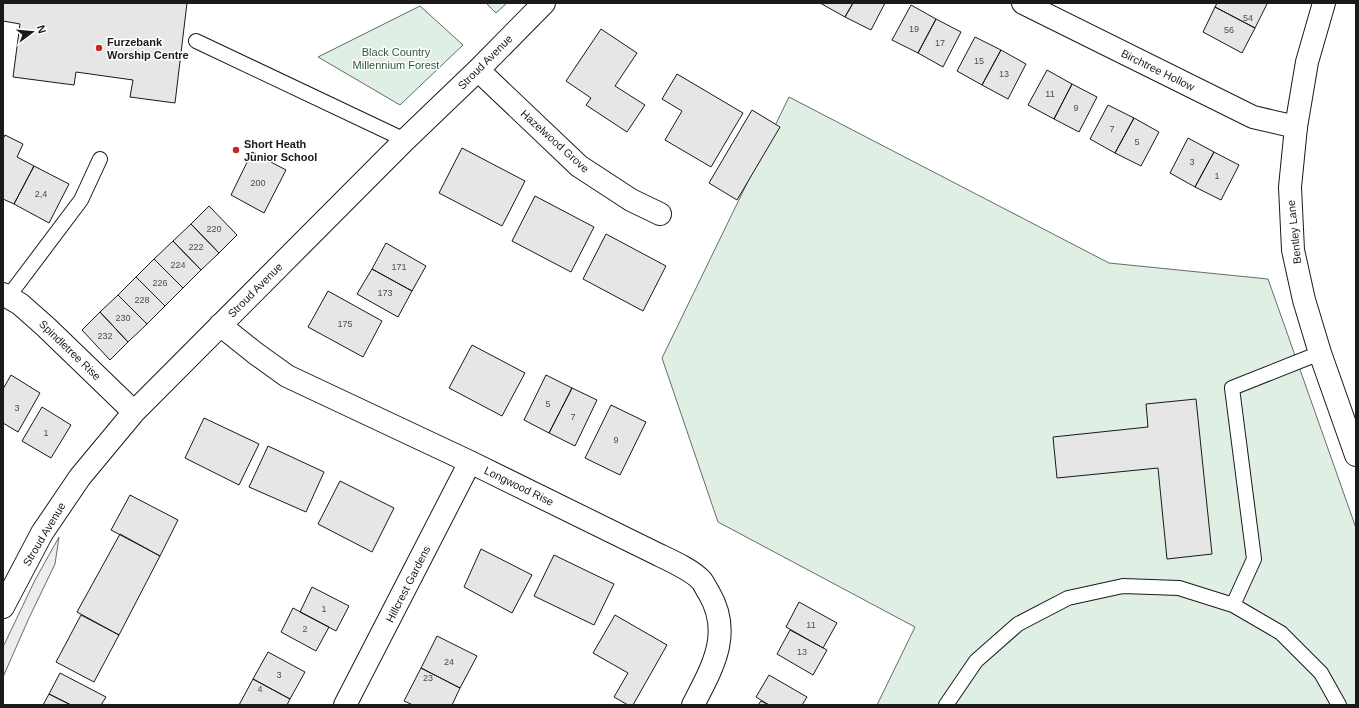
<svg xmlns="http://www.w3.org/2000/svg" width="1359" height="708" viewBox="0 0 1359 708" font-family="Arial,sans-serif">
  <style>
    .green { fill: #e0efe3; stroke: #6a6a6a }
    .parking { fill: #ededed; stroke: #6a6a6a }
    .building { fill: #e6e6e6; stroke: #1a1a1a }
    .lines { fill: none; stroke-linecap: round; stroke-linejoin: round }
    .service-casing { stroke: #1a1a1a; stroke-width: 16 }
    .minor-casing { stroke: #1a1a1a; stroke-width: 24 }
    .tertiary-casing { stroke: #1a1a1a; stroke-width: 24 }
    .service { stroke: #fff; stroke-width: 14 }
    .minor { stroke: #fff; stroke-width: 22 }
    .tertiary { stroke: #fff; stroke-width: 22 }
    .poi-dot { fill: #c62828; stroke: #fff; stroke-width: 1.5 }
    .labels { text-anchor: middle; stroke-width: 3; stroke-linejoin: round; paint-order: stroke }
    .number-label { font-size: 9px; fill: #4d4d4d }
    .poi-label { font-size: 11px; font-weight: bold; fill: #1a1a1a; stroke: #fff; text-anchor: start }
    .park-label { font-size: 11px; fill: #2b5a34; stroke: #fff }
    .street-label { font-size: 11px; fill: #1a1a1a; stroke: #fff }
  </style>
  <rect width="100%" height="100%" fill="#fff"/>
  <path class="green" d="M 486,3 L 507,3 L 496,13 Z
    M 420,6 L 463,45 L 400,105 L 318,57 Z
    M 789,97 L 1109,263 L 1268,279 L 1356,528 L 1356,705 L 877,705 L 915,627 L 718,522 L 662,358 Z"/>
  <path class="parking" d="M 59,537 L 55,564 L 29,618 L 3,677 L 3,647 L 35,580 Z"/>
  <path class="building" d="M 3,3 L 187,3 L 175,103 L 130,97 L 133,80 L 76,72 L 74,85 L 13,77 L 20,24 L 3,21 Z
    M 820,3 L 853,3 L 845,17 Z
    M 853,3 L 885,3 L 871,30 L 845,17 Z
    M 1217,3 L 1266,3 L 1267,4 L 1255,28 L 1215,7 Z
    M 911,5 L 936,19 L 918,53 L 892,40 Z
    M 1215,7 L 1255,28 L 1242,53 L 1203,32 Z
    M 936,19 L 961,32 L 943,67 L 918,53 Z
    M 601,29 L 637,53 L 615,86 L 645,105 L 627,132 L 586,105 L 591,98 L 566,81 Z
    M 975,37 L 1001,50 L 982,85 L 957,71 Z
    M 1001,50 L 1026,64 L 1008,99 L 982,85 Z
    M 1047,70 L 1072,84 L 1054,119 L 1028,105 Z
    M 677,74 L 743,113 L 711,167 L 665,140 L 682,111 L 662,99 Z
    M 1072,84 L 1097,97 L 1079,132 L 1054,119 Z
    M 1108,105 L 1134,118 L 1115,153 L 1090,139 Z
    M 752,110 L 780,127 L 737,200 L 709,183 Z
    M 1134,118 L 1159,132 L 1141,166 L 1115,153 Z
    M 5,135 L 23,144 L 17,157 L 34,166 L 14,204 L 3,199 L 3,139 Z
    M 1188,138 L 1214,152 L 1195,187 L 1170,173 Z
    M 462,148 L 525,181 L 502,226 L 439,193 Z
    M 252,152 L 286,170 L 264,213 L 231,195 Z
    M 1214,152 L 1239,165 L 1221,200 L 1195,187 Z
    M 34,166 L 69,184 L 49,223 L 14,204 Z
    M 535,196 L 594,227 L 571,272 L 512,241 Z
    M 209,206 L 237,235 L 219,253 L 191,224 Z
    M 191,224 L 219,253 L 201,270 L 173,241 Z
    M 606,234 L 666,266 L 643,311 L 583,279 Z
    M 173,241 L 201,270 L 183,288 L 154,259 Z
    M 386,243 L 426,266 L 412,291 L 372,269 Z
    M 154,259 L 183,288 L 165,306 L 136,277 Z
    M 372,269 L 412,291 L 398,317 L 357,294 Z
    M 136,277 L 165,306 L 147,324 L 118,295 Z
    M 328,291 L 382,321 L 363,357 L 308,327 Z
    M 118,295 L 147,324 L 128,342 L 100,312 Z
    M 100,312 L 128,342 L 110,360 L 82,330 Z
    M 472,345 L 525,373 L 502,416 L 449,388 Z
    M 11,375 L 40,393 L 18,432 L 3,423 L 3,389 Z
    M 546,375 L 572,388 L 549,433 L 524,420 Z
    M 572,388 L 597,400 L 575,446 L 549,433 Z
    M 1196,399 L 1212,554 L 1167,559 L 1158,468 L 1057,478 L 1053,437 L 1148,427 L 1146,404 Z
    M 611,405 L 646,422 L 620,475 L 585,458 Z
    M 42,407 L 71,425 L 51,458 L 22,441 Z
    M 204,418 L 259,444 L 239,485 L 185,458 Z
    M 268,446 L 324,472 L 306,512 L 249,487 Z
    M 340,481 L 394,508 L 372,552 L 318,524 Z
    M 130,495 L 178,520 L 160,556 L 111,530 Z
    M 120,534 L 160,556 L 119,635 L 77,612 Z
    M 481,549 L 532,575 L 512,613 L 464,587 Z
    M 554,555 L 614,584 L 594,625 L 534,596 Z
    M 312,587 L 349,606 L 336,631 L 300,612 Z
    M 799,602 L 837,623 L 823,648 L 786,627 Z
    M 293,608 L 329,627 L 316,651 L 281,632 Z
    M 81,615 L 119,635 L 94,682 L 56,662 Z
    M 615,615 L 667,645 L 633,705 L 628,705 L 614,697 L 628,673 L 593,653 Z
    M 790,630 L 827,650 L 813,675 L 777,654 Z
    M 437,636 L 477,656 L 460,688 L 421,668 Z
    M 268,652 L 305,672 L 290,699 L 253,679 Z
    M 421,668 L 460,688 L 452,705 L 413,705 L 404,701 Z
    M 60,673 L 106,697 L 101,705 L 71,705 L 49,694 Z
    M 769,675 L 807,697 L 802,705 L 769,705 L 756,697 Z
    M 253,679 L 290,699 L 287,705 L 239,705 Z
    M 49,694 L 71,705 L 43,705 Z
    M 761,701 L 769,705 L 758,705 Z"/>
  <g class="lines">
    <defs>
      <path id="service" d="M 196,41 L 405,140
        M 8,297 L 81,200 L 100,159
        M 1233,605 L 1254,559 L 1232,388 L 1320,353
        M 946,705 L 976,661 L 1018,624 L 1068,598 L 1123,586 L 1179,588 L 1233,605 L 1281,633 L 1321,673 L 1339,705"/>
      <path id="minor" d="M 1023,3 L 1253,117 L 1296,127
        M 478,70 L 579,166 L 631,200 L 660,214
        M 3,294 L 20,304 L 46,327 L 134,412
        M 220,325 L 255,353 L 287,376 L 470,462 L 653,552 C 667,559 691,569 701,580 C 704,583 706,589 709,593 C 733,634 712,668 693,705
        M 3,607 L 42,533 L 80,477 L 134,412 L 405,140 L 478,70 L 544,3
        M 345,705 L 470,462"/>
      <path id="tertiary" d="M 1324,3 L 1307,62 L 1296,127 L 1290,187 L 1293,250 L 1304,300 L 1320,353 L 1356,455"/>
    </defs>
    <use href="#service" class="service-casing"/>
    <use href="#minor" class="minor-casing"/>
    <use href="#tertiary" class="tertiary-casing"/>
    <use href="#service" class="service"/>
    <use href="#minor" class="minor"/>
    <use href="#tertiary" class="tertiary"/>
  </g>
  <g class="poi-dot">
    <circle cx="99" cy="48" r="4"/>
    <circle cx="236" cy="150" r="4"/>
  </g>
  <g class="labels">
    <g class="number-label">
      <text x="1248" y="21">54</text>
      <text x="914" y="32">19</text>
      <text x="1229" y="33">56</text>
      <text x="940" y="46">17</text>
      <text x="979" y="64">15</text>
      <text x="1004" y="77">13</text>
      <text x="1050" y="97">11</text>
      <text x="1076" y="111">9</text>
      <text x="1112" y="132">7</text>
      <text x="1137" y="145">5</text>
      <text x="1192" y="165">3</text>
      <text x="1217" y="179">1</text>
      <text x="258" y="186">200</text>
      <text x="41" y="197">2,4</text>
      <text x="214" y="232">220</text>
      <text x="196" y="250">222</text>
      <text x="178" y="268">224</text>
      <text x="399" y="270">171</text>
      <text x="160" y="286">226</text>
      <text x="385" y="296">173</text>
      <text x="142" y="303">228</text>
      <text x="123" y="321">230</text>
      <text x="345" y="327">175</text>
      <text x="105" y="339">232</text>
      <text x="548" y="407">5</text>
      <text x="17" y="411">3</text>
      <text x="573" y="420">7</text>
      <text x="46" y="436">1</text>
      <text x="616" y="443">9</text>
      <text x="324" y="612">1</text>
      <text x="811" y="628">11</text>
      <text x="305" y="632">2</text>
      <text x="802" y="655">13</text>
      <text x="449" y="665">24</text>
      <text x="279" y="678">3</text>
      <text x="428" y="681">23</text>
      <text x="260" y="692">4</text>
    </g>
    <g class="poi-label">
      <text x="107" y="46">Furzebank<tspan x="107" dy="13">Worship Centre</tspan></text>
      <text x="244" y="148">Short Heath<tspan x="244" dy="13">Junior School</tspan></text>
    </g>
    <g class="park-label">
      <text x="396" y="56">Black Country<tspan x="396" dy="13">Millennium Forest</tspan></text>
    </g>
    <g class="street-label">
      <text transform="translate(485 62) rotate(-45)" y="4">Stroud Avenue</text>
      <text transform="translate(1158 70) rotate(26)" y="4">Birchtree Hollow</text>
      <text transform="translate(555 141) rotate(42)" y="4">Hazelwood Grove</text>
      <text transform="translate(1294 232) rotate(-96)" y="4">Bentley Lane</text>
      <text transform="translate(255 290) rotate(-45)" y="4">Stroud Avenue</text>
      <text transform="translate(70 350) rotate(44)" y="4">Spindletree Rise</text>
      <text transform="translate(519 486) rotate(26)" y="4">Longwood Rise</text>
      <text transform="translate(44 534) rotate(-59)" y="4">Stroud Avenue</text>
      <text transform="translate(408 584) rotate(-63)" y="4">Hillcrest Gardens</text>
    </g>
  </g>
  <rect width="1359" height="708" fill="none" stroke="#1a1a1a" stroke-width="8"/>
  <g transform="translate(32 32) rotate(74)" stroke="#ffffff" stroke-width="3" paint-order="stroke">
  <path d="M0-3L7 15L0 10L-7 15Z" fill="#1a1a1a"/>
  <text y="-6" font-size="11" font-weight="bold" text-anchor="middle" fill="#1a1a1a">N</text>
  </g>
</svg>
